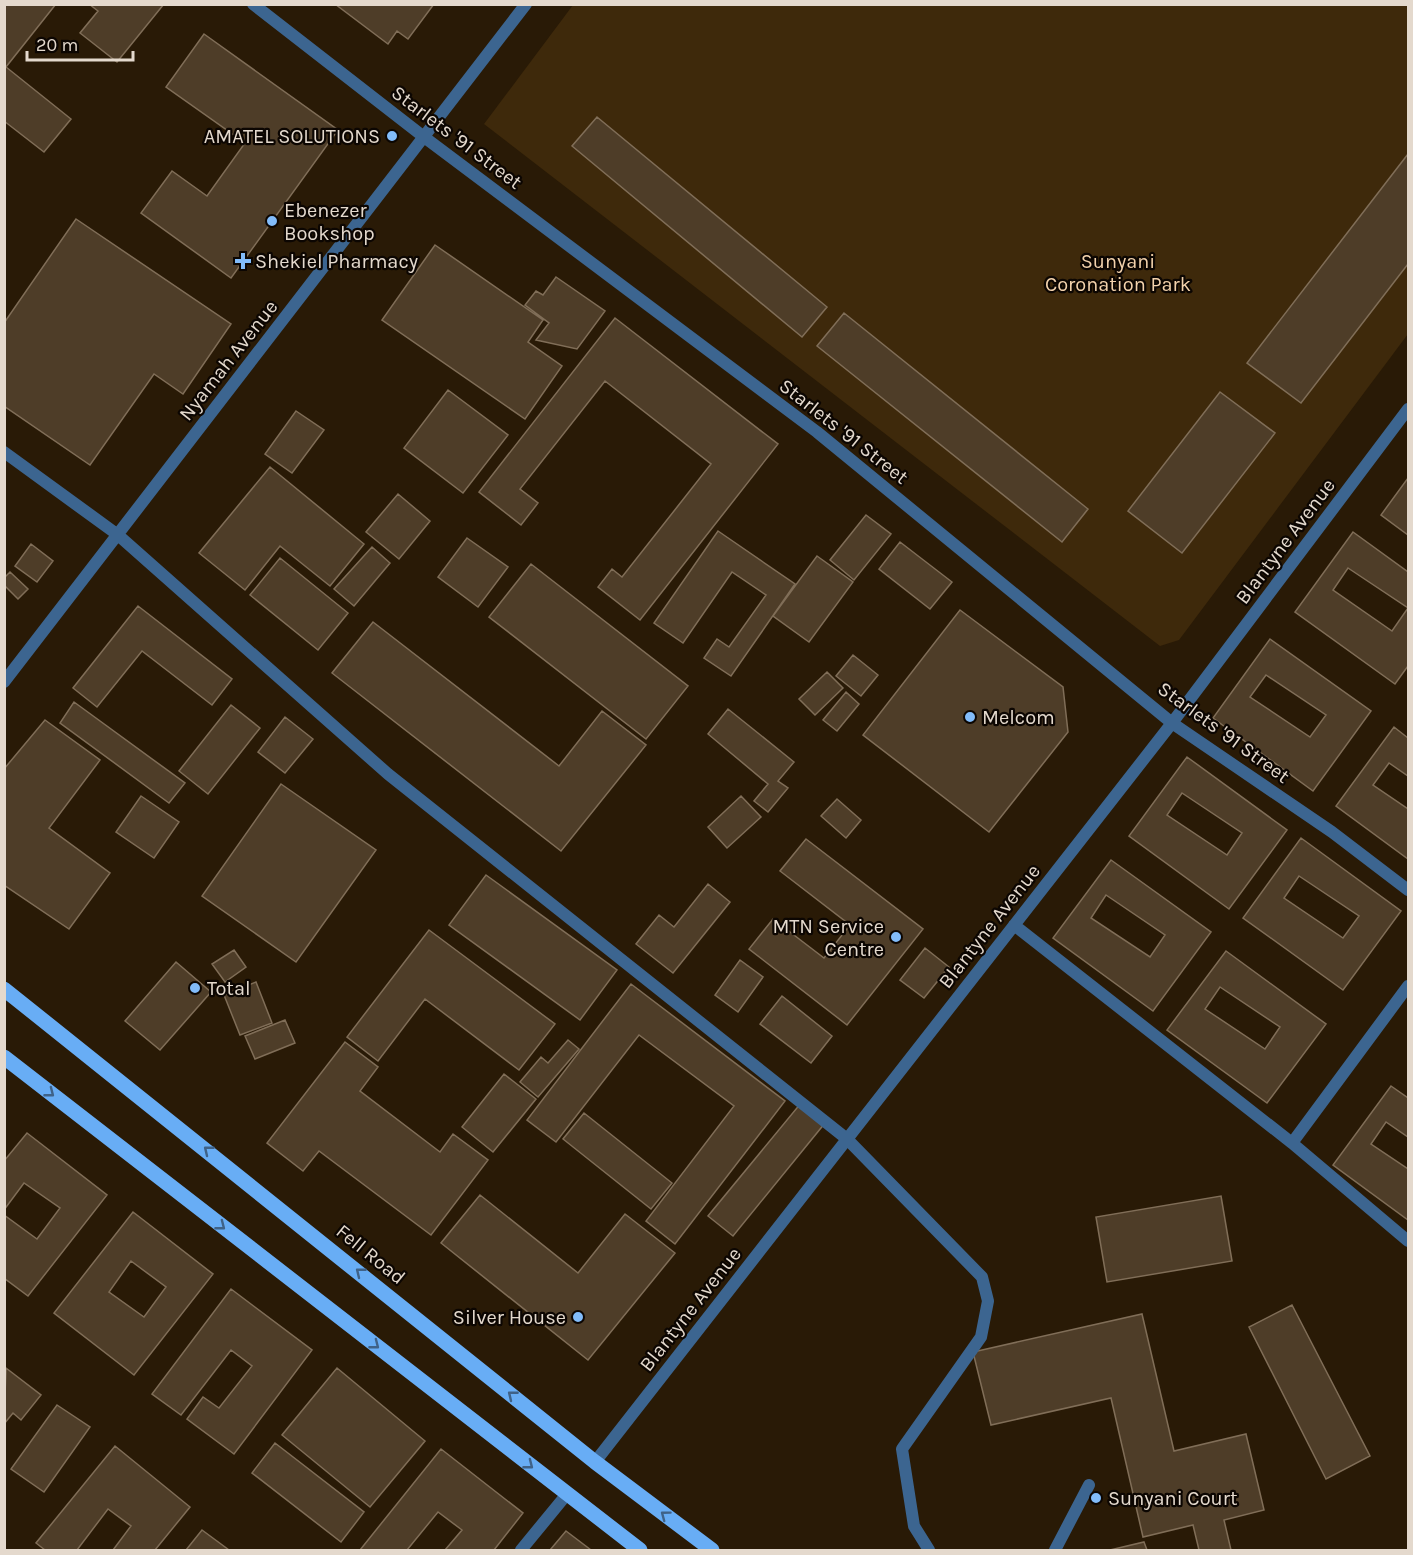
<svg xmlns="http://www.w3.org/2000/svg" width="1413" height="1555" viewBox="0 0 1413 1555" font-family="Karla,sans-serif">
  <style>
    .green { fill: #3e290b }
    .building { fill: #4e3d28; stroke: #806e58; stroke-width: 1.5; fill-rule: evenodd }
    .lines { fill: none; stroke-linecap: round; stroke-linejoin: round }
    .lane { stroke: #3c6590; stroke-width: 12 }
    .street { stroke: #3c6590; stroke-width: 12 }
    .primary { stroke: #68adf5; stroke-width: 15 }
    .oneway { stroke: #3f6288 }
    .poi-dot { fill: #82bcfa; stroke: #0c0602; stroke-width: 2 }
    .labels { text-anchor: middle; stroke-width: 4.5; stroke-linejoin: round; paint-order: stroke }
    .poi-label { font-size: 20px; fill: #e4d9cd; stroke: #0c0602; text-anchor: start }
    .street-label { font-size: 20px; fill: #e4d9cd; stroke: #0c0602 }
    .park-label { font-size: 20px; fill: #f3d2ac; stroke: #0c0602 }
  </style>
  <rect width="100%" height="100%" fill="#291a06"/>
  <path class="green" d="M 573,5 L 1408,5 L 1408,334 L 1179,640 L 1160,646 L 484,124 Z"/>
  <path class="building" d="M 4,4 L 56,4 L 6,67 L 71,119 L 44,152 L 4,121 Z
    M 89,4 L 164,4 L 117,62 L 80,33 L 98,11 Z
    M 335,4 L 434,4 L 408,39 L 397,31 L 388,44 Z
    M 204,34 L 338,130 L 231,278 L 141,213 L 172,171 L 207,196 L 245,143 L 166,87 Z
    M 597,117 L 827,307 L 802,337 L 572,146 Z
    M 1408,154 L 1408,264 L 1301,403 L 1247,363 Z
    M 76,219 L 231,324 L 183,394 L 154,374 L 90,465 L 4,406 L 4,323 Z
    M 435,245 L 543,320 L 528,342 L 562,366 L 525,419 L 382,320 Z
    M 556,277 L 605,311 L 577,349 L 536,340 L 549,323 L 525,305 L 536,291 L 543,295 Z
    M 844,313 L 1088,509 L 1062,542 L 817,346 Z
    M 615,318 L 778,444 L 640,620 L 598,587 L 612,569 L 622,577 L 711,464 L 605,381 L 520,489 L 538,503 L 521,525 L 479,492 Z
    M 448,390 L 508,435 L 463,493 L 404,448 Z
    M 1220,392 L 1275,433 L 1182,553 L 1128,511 Z
    M 296,411 L 324,430 L 292,473 L 265,454 Z
    M 270,467 L 364,544 L 330,586 L 280,546 L 245,590 L 199,553 Z
    M 1408,478 L 1408,535 L 1381,515 Z
    M 398,494 L 430,521 L 399,559 L 366,532 Z
    M 866,515 L 891,534 L 854,580 L 830,560 Z
    M 718,531 L 795,584 L 731,676 L 704,658 L 717,639 L 729,647 L 766,595 L 732,572 L 683,643 L 654,623 Z
    M 1353,532 L 1408,572 L 1408,666 L 1395,684 L 1295,612 ZM 1348,568 L 1408,608 L 1392,631 L 1333,590 Z
    M 467,538 L 508,567 L 478,607 L 438,577 Z
    M 900,542 L 952,582 L 930,609 L 879,569 Z
    M 31,544 L 53,561 L 37,582 L 15,566 Z
    M 372,547 L 390,563 L 354,606 L 334,589 Z
    M 817,556 L 853,582 L 809,642 L 773,616 Z
    M 280,558 L 348,613 L 318,650 L 250,595 Z
    M 531,564 L 688,686 L 646,739 L 489,617 Z
    M 10,572 L 28,589 L 18,599 L 4,585 L 4,578 Z
    M 138,606 L 232,679 L 212,705 L 142,651 L 97,707 L 73,688 Z
    M 960,610 L 1063,687 L 1068,732 L 989,832 L 863,735 Z
    M 373,622 L 559,766 L 602,711 L 646,745 L 561,851 L 332,673 Z
    M 1270,639 L 1371,711 L 1313,791 L 1213,718 ZM 1266,675 L 1326,715 L 1310,737 L 1250,697 Z
    M 853,655 L 878,675 L 861,696 L 836,676 Z
    M 827,672 L 843,688 L 815,715 L 799,699 Z
    M 846,692 L 859,704 L 837,731 L 823,720 Z
    M 74,702 L 185,783 L 169,803 L 60,723 Z
    M 231,705 L 260,728 L 208,794 L 179,771 Z
    M 728,709 L 794,762 L 778,781 L 788,788 L 768,812 L 754,801 L 768,784 L 708,734 Z
    M 285,717 L 313,739 L 285,773 L 258,752 Z
    M 45,720 L 100,760 L 49,828 L 110,873 L 69,929 L 4,885 L 4,769 Z
    M 1394,727 L 1408,738 L 1408,776 L 1389,763 L 1373,785 L 1408,809 L 1408,859 L 1336,806 Z
    M 1187,757 L 1287,830 L 1229,909 L 1129,836 ZM 1182,793 L 1242,833 L 1227,855 L 1167,815 Z
    M 281,784 L 376,850 L 296,962 L 202,896 Z
    M 141,796 L 179,822 L 154,858 L 116,832 Z
    M 741,796 L 761,817 L 727,848 L 708,827 Z
    M 837,799 L 861,820 L 846,838 L 821,816 Z
    M 1301,838 L 1401,911 L 1343,990 L 1243,918 ZM 1299,876 L 1359,916 L 1343,938 L 1284,898 Z
    M 806,839 L 923,929 L 847,1025 L 749,949 L 773,919 L 824,958 L 850,925 L 780,871 Z
    M 1111,860 L 1211,932 L 1153,1011 L 1053,938 ZM 1106,895 L 1165,935 L 1150,957 L 1091,918 Z
    M 486,875 L 617,970 L 580,1020 L 449,925 Z
    M 708,884 L 730,902 L 673,973 L 636,944 L 659,915 L 674,927 Z
    M 429,930 L 555,1024 L 519,1070 L 425,999 L 378,1061 L 347,1037 Z
    M 925,948 L 949,967 L 924,998 L 900,980 Z
    M 234,950 L 246,967 L 225,982 L 212,964 Z
    M 1226,951 L 1326,1024 L 1267,1103 L 1167,1030 ZM 1220,987 L 1280,1027 L 1265,1049 L 1205,1009 Z
    M 740,960 L 763,977 L 738,1012 L 715,995 Z
    M 176,962 L 211,992 L 160,1050 L 125,1021 Z
    M 256,982 L 272,1023 L 240,1035 L 224,995 Z
    M 631,984 L 785,1101 L 675,1244 L 646,1221 L 734,1106 L 639,1035 L 556,1142 L 527,1120 Z
    M 782,996 L 832,1036 L 811,1063 L 760,1024 Z
    M 285,1020 L 295,1043 L 255,1059 L 245,1036 Z
    M 568,1040 L 579,1049 L 538,1097 L 520,1082 L 541,1057 L 548,1063 Z
    M 345,1042 L 378,1067 L 360,1091 L 440,1152 L 453,1134 L 488,1160 L 431,1235 L 319,1151 L 303,1171 L 267,1143 Z
    M 504,1074 L 536,1099 L 493,1152 L 462,1127 Z
    M 1391,1086 L 1408,1098 L 1408,1137 L 1386,1122 L 1371,1144 L 1408,1169 L 1408,1220 L 1333,1165 Z
    M 801,1103 L 825,1123 L 733,1236 L 708,1216 Z
    M 584,1113 L 672,1183 L 651,1209 L 563,1139 Z
    M 27,1133 L 107,1195 L 28,1296 L 4,1278 L 4,1215 L 37,1239 L 60,1208 L 24,1183 L 4,1210 L 4,1161 Z
    M 480,1195 L 578,1273 L 625,1214 L 675,1253 L 588,1360 L 441,1243 Z
    M 1221,1196 L 1232,1261 L 1107,1282 L 1096,1217 Z
    M 133,1212 L 213,1274 L 134,1375 L 54,1313 ZM 131,1261 L 166,1287 L 144,1317 L 109,1292 Z
    M 231,1289 L 312,1350 L 234,1454 L 187,1419 L 203,1397 L 219,1408 L 252,1366 L 231,1350 L 181,1415 L 152,1394 Z
    M 1292,1305 L 1370,1456 L 1326,1479 L 1249,1327 Z
    M 1142,1314 L 1174,1451 L 1246,1434 L 1264,1510 L 1224,1520 L 1231,1550 L 1199,1550 L 1193,1525 L 1143,1537 L 1111,1398 L 991,1425 L 973,1352 Z
    M 6,1368 L 41,1395 L 21,1420 L 13,1413 L 4,1424 Z
    M 337,1368 L 425,1441 L 370,1507 L 282,1435 Z
    M 57,1405 L 90,1427 L 44,1492 L 11,1469 Z
    M 275,1443 L 364,1512 L 341,1542 L 252,1473 Z
    M 115,1446 L 190,1507 L 155,1550 L 113,1550 L 131,1526 L 108,1509 L 77,1550 L 45,1550 L 36,1543 Z
    M 441,1449 L 523,1513 L 494,1550 L 445,1550 L 462,1530 L 438,1512 L 407,1550 L 360,1550 Z
    M 202,1530 L 229,1550 L 186,1550 Z
    M 566,1531 L 591,1550 L 550,1550 Z
    M 1144,1542 L 1147,1550 L 1110,1550 Z"/>
  <g class="lines">
    <path class="lane" d="M 847,1139 L 982,1277 L 988,1301 L 981,1337 L 902,1449 L 914,1526 L 929,1550
      M 1055,1550 L 1089,1485"/>
    <path class="street" d="M 253,4 L 424,137 L 817,432 L 1172,723 L 1332,832 L 1408,890
      M 4,452 L 118,535 L 388,774 L 847,1139
      M 4,682 L 526,4
      M 1014,925 L 1292,1143 L 1408,986
      M 1292,1143 L 1408,1241
      M 595,1462 L 1172,723 L 1408,409
      M 521,1550 L 567,1494"/>
    <path class="primary" d="M 4,989 L 595,1462 L 712,1550
      M 4,1057 L 640,1550"/>
  </g>
  <defs><path id="oneway-chevron" d="M-2-3.5L2.5 0L-2 3.5" fill="none" stroke-width="1.6" stroke-linecap="round" stroke-linejoin="round" transform="scale(1.5)"/></defs>
  <g class="oneway">
    <use href="#oneway-chevron" transform="translate(50 1093) rotate(38)"/>
    <use href="#oneway-chevron" transform="translate(208 1150) rotate(-141)"/>
    <use href="#oneway-chevron" transform="translate(221 1226) rotate(38)"/>
    <use href="#oneway-chevron" transform="translate(360 1272) rotate(-141)"/>
    <use href="#oneway-chevron" transform="translate(375 1345) rotate(38)"/>
    <use href="#oneway-chevron" transform="translate(512 1395) rotate(-141)"/>
    <use href="#oneway-chevron" transform="translate(529 1465) rotate(38)"/>
    <use href="#oneway-chevron" transform="translate(665 1515) rotate(-143)"/>
  </g>
  <g class="poi-dot">
    <circle cx="392" cy="136" r="6"/>
    <circle cx="272" cy="221" r="6"/>
    <path d="M240 252h6v6h6v6h-6v6h-6v-6h-6v-6h6z"/>
    <circle cx="970" cy="717" r="6"/>
    <circle cx="896" cy="937" r="6"/>
    <circle cx="195" cy="988" r="6"/>
    <circle cx="578" cy="1317" r="6"/>
    <circle cx="1096" cy="1498" r="6"/>
  </g>
  <g class="labels">
    <g class="poi-label">
      <text x="380" y="143" text-anchor="end">AMATEL SOLUTIONS</text>
      <text x="284" y="217">Ebenezer<tspan x="284" dy="23">Bookshop</tspan></text>
      <text x="255" y="268">Shekiel Pharmacy</text>
      <text x="982" y="724">Melcom</text>
      <text x="884" y="933" text-anchor="end">MTN Service<tspan x="884" dy="23">Centre</tspan></text>
      <text x="207" y="995">Total</text>
      <text x="566" y="1324" text-anchor="end">Silver House</text>
      <text x="1108" y="1505">Sunyani Court</text>
    </g>
    <g class="street-label">
      <text transform="translate(457 137) rotate(37)" y="7">Starlets '91 Street</text>
      <text transform="translate(228 360) rotate(-52)" y="7">Nyamah Avenue</text>
      <text transform="translate(844 431) rotate(38)" y="7">Starlets '91 Street</text>
      <text transform="translate(1285 541) rotate(-53)" y="7">Blantyne Avenue</text>
      <text transform="translate(1224 732) rotate(36)" y="7">Starlets '91 Street</text>
      <text transform="translate(989 926) rotate(-52)" y="7">Blantyne Avenue</text>
      <text transform="translate(371 1254) rotate(39)" y="7">Fell Road</text>
      <text transform="translate(690 1309) rotate(-52)" y="7">Blantyne Avenue</text>
    </g>
    <g class="park-label">
      <text x="1118" y="268">Sunyani<tspan x="1118" dy="23">Coronation Park</tspan></text>
    </g>
  </g>
  <rect width="1413" height="1555" fill="none" stroke="#e4d9cd" stroke-width="12"/>
  <path d="M27 51v9h106v-9" fill="none" stroke="#e4d9cd" stroke-width="3"/>
  <text x="36" y="51" font-size="18" fill="#e4d9cd" stroke="#0c0602" stroke-width="4.5" paint-order="stroke">20 m</text>
</svg>
